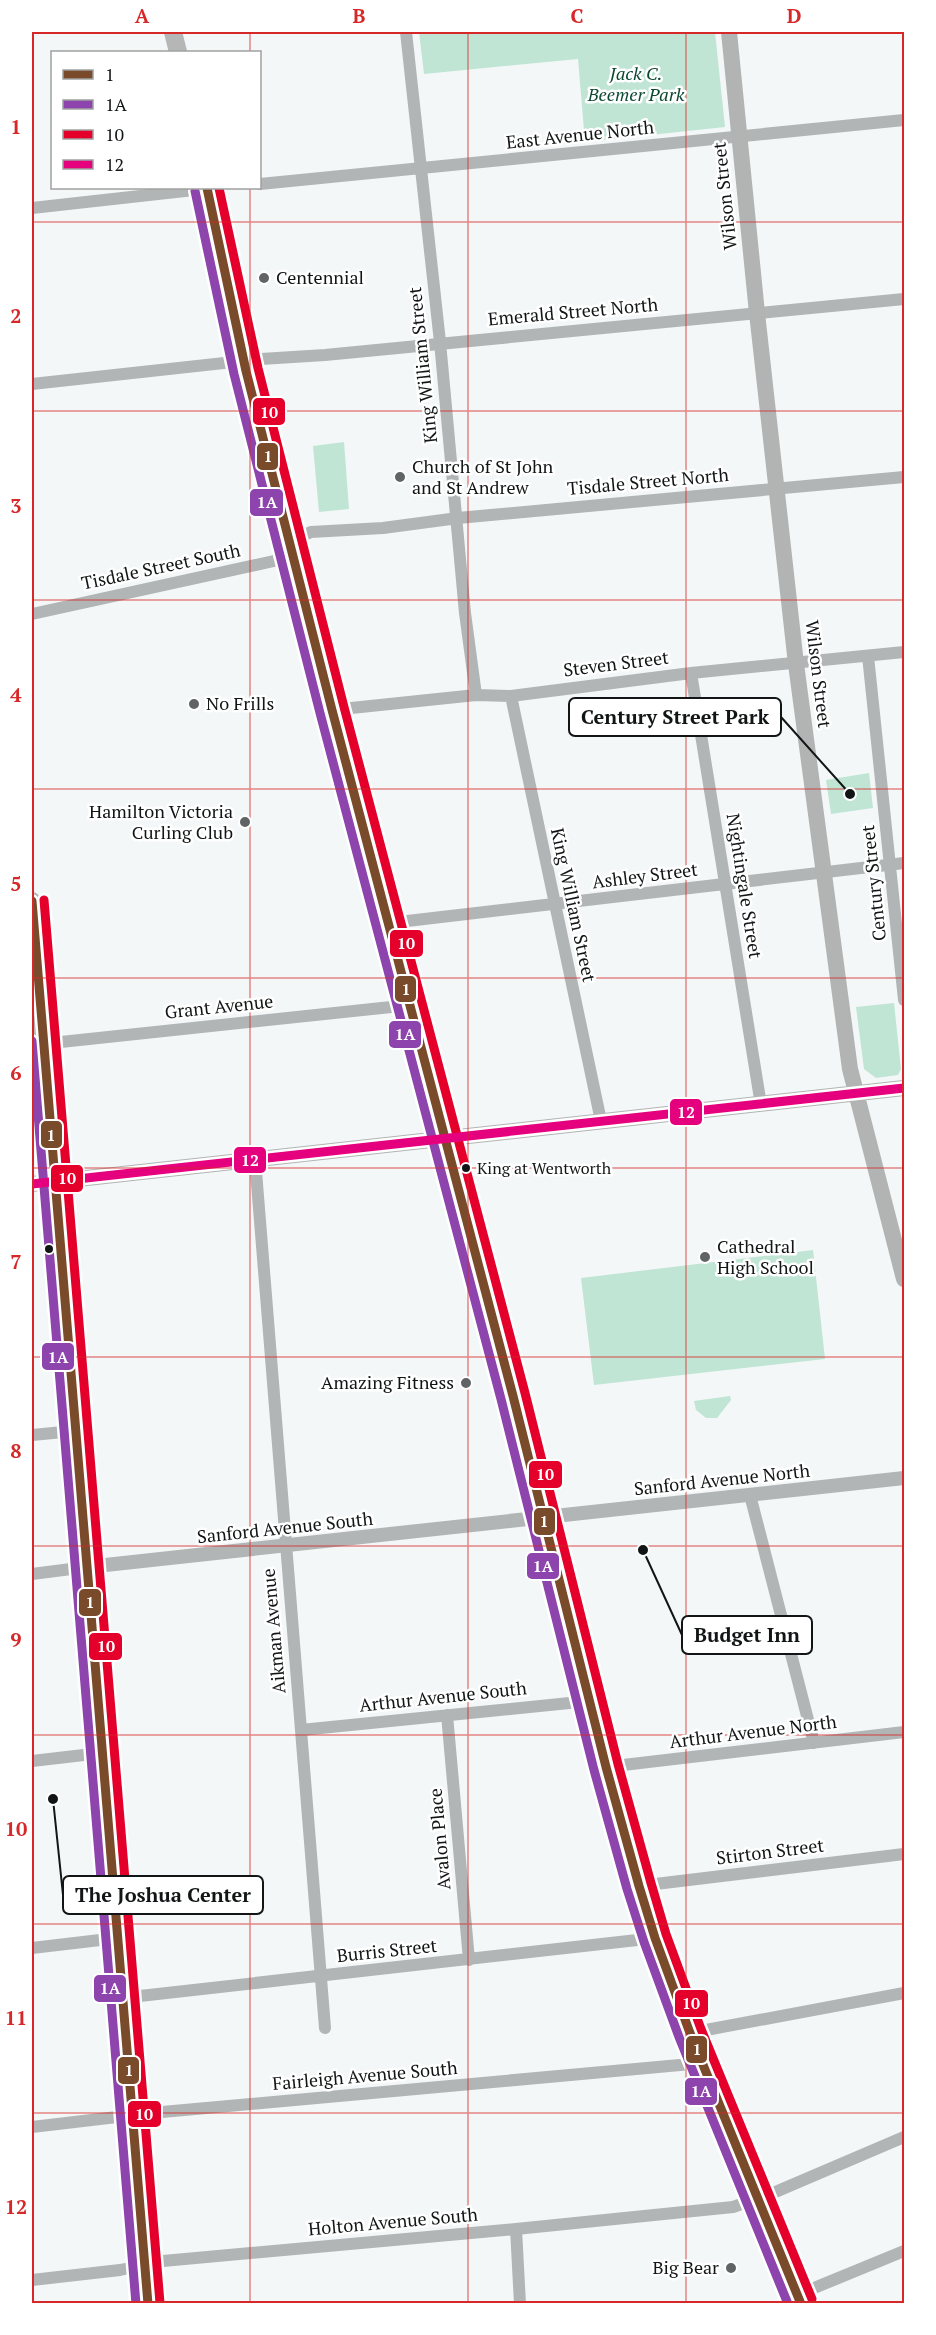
<svg xmlns="http://www.w3.org/2000/svg" width="936" height="2335" viewBox="0 0 936 2335" font-family="'PT Serif',serif">
  <style>
    .green { fill: #c0e5d4 }
    .lines { fill: none; stroke-linecap: round; stroke-linejoin: round }
    .minor { stroke: #b2b5b5; stroke-width: 12 }
    .tertiary { stroke: #b2b5b5; stroke-width: 14 }
    .secondary { stroke: #b2b4b4; stroke-width: 16 }
    .primary { stroke: #b5b7b7; stroke-width: 18 }
    .bus-1-casing { stroke: #fff; stroke-width: 14 }
    .bus-2-casing { stroke: #fff; stroke-width: 14 }
    .bus-3-casing { stroke: #fff; stroke-width: 14 }
    .bus-4-casing { stroke: #fff; stroke-width: 14 }
    .bus-1 { stroke: #7a4b2a; stroke-width: 9 }
    .bus-2 { stroke: #8e44ad; stroke-width: 9 }
    .bus-3 { stroke: #e4002b; stroke-width: 9 }
    .bus-4 { stroke: #e5007d; stroke-width: 9 }
    .grid { fill: none; stroke: #d62828; stroke-width: 1.5; stroke-opacity: 0.55 }
    .poi-dot { fill: #616464; stroke: #fff; stroke-width: 2 }
    .bus-dot { fill: #121515; stroke: #fff; stroke-width: 2 }
    .labels { text-anchor: middle; stroke-width: 5; stroke-linejoin: round; paint-order: stroke }
    .bus-label { font-size: 16px; fill: #121515; stroke: #fff; text-anchor: start }
    .park-label { font-size: 18px; font-style: italic; fill: #0d4833; stroke: #fff }
    .street-label { font-size: 18px; fill: #121515; stroke: #fff }
    .poi-label { font-size: 18px; fill: #121515; stroke: #fff; text-anchor: start }
    .leader { fill: none; stroke: #121515; stroke-width: 2 }
    .callout-dot { fill: #121515; stroke: #fff; stroke-width: 2 }
    .callout { fill: #fff; stroke: #121515; stroke-width: 2 }
    .callout-label { font-size: 20px; text-anchor: middle; font-weight: bold; fill: #121515 }
    .line-badge { stroke: #fff; stroke-width: 2 }
    .badge-label { font-size: 16px; text-anchor: middle; font-weight: bold; fill: #fff }
    .neatline { fill: none; stroke: #d62828; stroke-width: 2 }
    .grid-label { font-size: 20px; text-anchor: middle; font-weight: bold; fill: #d62828 }
  </style>
  <rect width="100%" height="100%" fill="#f3f7f7"/>
  <path class="green" d="M 419,32 L 715,32 L 725,127 L 585,142 L 578,59 L 424,74 Z
    M 344,442 L 349,509 L 319,512 L 313,446 Z
    M 869,773 L 873,808 L 831,814 L 826,780 Z
    M 894,1003 L 901,1069 L 898,1075 L 876,1078 L 864,1069 L 856,1007 Z
    M 813,1250 L 825,1359 L 594,1385 L 581,1278 Z
    M 730,1396 L 731,1400 L 717,1418 L 706,1418 L 696,1410 L 694,1401 Z"/>
  <g class="lines">
    <path class="minor" d="M 406,32 L 440,342 L 465,613 L 476,695
      M 260,184 L 904,120
      M 32,208 L 212,188
      M 32,384 L 261,359 L 325,355 L 904,299
      M 32,614 L 274,561 C 288,553 295,537 311,532 L 383,528 L 458,518 L 904,477
      M 868,656 L 904,1000
      M 691,673 L 761,1105
      M 511,696 L 601,1121
      M 332,710 L 476,695 L 511,696 L 691,673 L 904,652
      M 390,923 L 904,863
      M 32,1042 L 42,1044 L 410,1005
      M 255,1159 L 325,2028
      M 32,1435 L 74,1431
      M 750,1495 L 814,1743
      M 32,1574 L 87,1567
      M 447,1715 L 469,1960
      M 301,1730 L 589,1701
      M 32,1761 L 101,1753
      M 606,1767 L 904,1732
      M 639,1886 L 904,1854
      M 32,1948 L 117,1938
      M 122,1998 L 655,1938
      M 690,2033 L 904,1993
      M 32,2127 L 151,2113 L 702,2063
      M 516,2229 L 520,2304
      M 32,2280 L 120,2270 L 163,2261 L 516,2229 L 733,2207 L 773,2193 L 904,2137
      M 797,2295 L 904,2251"/>
    <path class="tertiary" d="M 87,1567 L 904,1478"/>
    <path class="secondary" d="M 729,32 L 757,313 L 796,664 L 850,1069 L 904,1279
      M 32,1184 L 904,1088"/>
    <path class="primary" d="M 173,32 L 178,52
      M 207,188 L 246,371 L 332,710 L 513,1396 L 606,1767 L 639,1886 L 655,1938 L 690,2033 L 801,2304
      M 32,901 L 148,2304"/>
    <defs>
      <path id="bus-1" d="M 207,188 L 246,371 L 332,710 L 513,1396 L 606,1767 L 639,1886 L 655,1938 L 690,2033 L 801,2304
        M 32,901 L 148,2304"/>
      <path id="bus-2" d="M 195,191 L 234,374 L 320,713 L 501,1399 L 594,1770 L 627,1889 L 644,1942 L 679,2037 L 788,2304
        M 32,1041 L 136,2304"/>
      <path id="bus-3" d="M 219,188 L 258,368 L 344,707 L 525,1393 L 618,1764 L 651,1883 L 666,1934 L 701,2029 L 812,2299
        M 44,900 L 160,2303"/>
      <path id="bus-4" d="M 32,1184 L 904,1088"/>
    </defs>
    <use href="#bus-1" class="bus-1-casing"/>
    <use href="#bus-2" class="bus-2-casing"/>
    <use href="#bus-3" class="bus-3-casing"/>
    <use href="#bus-4" class="bus-4-casing"/>
    <use href="#bus-1" class="bus-1"/>
    <use href="#bus-2" class="bus-2"/>
    <use href="#bus-3" class="bus-3"/>
    <use href="#bus-4" class="bus-4"/>
  </g>
  <path class="grid" d="M 250,32 L 250,52M 468,32 L 468,2304M 686,32 L 686,2304M 250,188 L 250,2304M 32,222 L 904,222M 32,411 L 904,411M 32,600 L 904,600M 32,789 L 904,789M 32,978 L 904,978M 32,1168 L 904,1168M 32,1357 L 904,1357M 32,1546 L 904,1546M 32,1735 L 904,1735M 32,1924 L 904,1924M 32,2113 L 904,2113"/>
  <g class="poi-dot">
    <circle cx="264" cy="278" r="6"/>
    <circle cx="400" cy="477" r="6"/>
    <circle cx="194" cy="704" r="6"/>
    <circle cx="245" cy="822" r="6"/>
    <circle cx="705" cy="1257" r="6"/>
    <circle cx="466" cy="1383" r="6"/>
    <circle cx="731" cy="2268" r="6"/>
  </g>
  <g class="bus-dot">
    <circle cx="466" cy="1168" r="5"/>
    <circle cx="49" cy="1249" r="5"/>
  </g>
  <g class="labels">
    <g class="bus-label">
      <text x="477" y="1174">King at Wentworth</text>
    </g>
    <g class="park-label">
      <text x="636" y="80">Jack C.<tspan x="636" dy="21">Beemer Park</tspan></text>
    </g>
    <g class="street-label">
      <text transform="translate(580 135) rotate(-6)" y="6">East Avenue North</text>
      <text transform="translate(725 196) rotate(-96)" y="6">Wilson Street</text>
      <text transform="translate(573 312) rotate(-5)" y="6">Emerald Street North</text>
      <text transform="translate(423 365) rotate(-96)" y="6">King William Street</text>
      <text transform="translate(648 482) rotate(-5)" y="6">Tisdale Street North</text>
      <text transform="translate(161 567) rotate(-12)" y="6">Tisdale Street South</text>
      <text transform="translate(616 664) rotate(-7)" y="6">Steven Street</text>
      <text transform="translate(818 674) rotate(83)" y="6">Wilson Street</text>
      <text transform="translate(645 876) rotate(-7)" y="6">Ashley Street</text>
      <text transform="translate(874 883) rotate(-96)" y="6">Century Street</text>
      <text transform="translate(744 886) rotate(81)" y="6">Nightingale Street</text>
      <text transform="translate(573 905) rotate(78)" y="6">King William Street</text>
      <text transform="translate(219 1007) rotate(-6)" y="6">Grant Avenue</text>
      <text transform="translate(722 1480) rotate(-6)" y="6">Sanford Avenue North</text>
      <text transform="translate(285 1528) rotate(-6)" y="6">Sanford Avenue South</text>
      <text transform="translate(274 1631) rotate(-95)" y="6">Aikman Avenue</text>
      <text transform="translate(443 1697) rotate(-6)" y="6">Arthur Avenue South</text>
      <text transform="translate(753 1732) rotate(-7)" y="6">Arthur Avenue North</text>
      <text transform="translate(440 1839) rotate(-95)" y="6">Avalon Place</text>
      <text transform="translate(770 1852) rotate(-7)" y="6">Stirton Street</text>
      <text transform="translate(387 1951) rotate(-6)" y="6">Burris Street</text>
      <text transform="translate(365 2076) rotate(-5)" y="6">Fairleigh Avenue South</text>
      <text transform="translate(393 2222) rotate(-5)" y="6">Holton Avenue South</text>
    </g>
    <g class="poi-label">
      <text x="276" y="284">Centennial</text>
      <text x="412" y="473">Church of St John<tspan x="412" dy="21">and St Andrew</tspan></text>
      <text x="206" y="710">No Frills</text>
      <text x="233" y="818" text-anchor="end">Hamilton Victoria<tspan x="233" dy="21">Curling Club</tspan></text>
      <text x="717" y="1253">Cathedral<tspan x="717" dy="21">High School</tspan></text>
      <text x="454" y="1389" text-anchor="end">Amazing Fitness</text>
      <text x="719" y="2274" text-anchor="end">Big Bear</text>
    </g>
  </g>
  <path class="leader" d="M850 794L781 717M643 1550L682 1635M53 1799L63 1895"/>
  <g class="callout-dot">
    <circle cx="850" cy="794" r="6"/>
    <circle cx="643" cy="1550" r="6"/>
    <circle cx="53" cy="1799" r="6"/>
  </g>
  <g class="callout">
    <rect x="569" y="698" width="212" height="38" rx="6"/>
    <rect x="682" y="1616" width="130" height="38" rx="6"/>
    <rect x="63" y="1876" width="200" height="38" rx="6"/>
  </g>
  <g class="callout-label">
    <text x="675" y="724">Century Street Park</text>
    <text x="747" y="1642">Budget Inn</text>
    <text x="163" y="1902">The Joshua Center</text>
  </g>
  <g class="line-badge">
    <rect x="252" y="397" width="34" height="29" rx="6" fill="#e4002b"/>
    <rect x="256" y="442" width="23" height="29" rx="6" fill="#7a4b2a"/>
    <rect x="249" y="488" width="35" height="29" rx="6" fill="#8e44ad"/>
    <rect x="389" y="929" width="35" height="29" rx="6" fill="#e4002b"/>
    <rect x="394" y="975" width="23" height="28" rx="6" fill="#7a4b2a"/>
    <rect x="388" y="1020" width="34" height="29" rx="6" fill="#8e44ad"/>
    <rect x="669" y="1098" width="34" height="28" rx="6" fill="#e5007d"/>
    <rect x="40" y="1120" width="23" height="29" rx="6" fill="#7a4b2a"/>
    <rect x="233" y="1146" width="34" height="28" rx="6" fill="#e5007d"/>
    <rect x="50" y="1164" width="34" height="29" rx="6" fill="#e4002b"/>
    <rect x="41" y="1342" width="34" height="29" rx="6" fill="#8e44ad"/>
    <rect x="528" y="1460" width="35" height="29" rx="6" fill="#e4002b"/>
    <rect x="533" y="1507" width="23" height="29" rx="6" fill="#7a4b2a"/>
    <rect x="526" y="1552" width="34" height="28" rx="6" fill="#8e44ad"/>
    <rect x="78" y="1588" width="24" height="29" rx="6" fill="#7a4b2a"/>
    <rect x="88" y="1632" width="35" height="29" rx="6" fill="#e4002b"/>
    <rect x="93" y="1974" width="34" height="29" rx="6" fill="#8e44ad"/>
    <rect x="674" y="1989" width="35" height="29" rx="6" fill="#e4002b"/>
    <rect x="685" y="2035" width="23" height="29" rx="6" fill="#7a4b2a"/>
    <rect x="117" y="2056" width="23" height="29" rx="6" fill="#7a4b2a"/>
    <rect x="684" y="2077" width="34" height="29" rx="6" fill="#8e44ad"/>
    <rect x="127" y="2100" width="35" height="28" rx="6" fill="#e4002b"/>
  </g>
  <g class="badge-label">
    <text x="269" y="418">10</text>
    <text x="268" y="462">1</text>
    <text x="267" y="508">1A</text>
    <text x="406" y="949">10</text>
    <text x="406" y="995">1</text>
    <text x="405" y="1040">1A</text>
    <text x="686" y="1118">12</text>
    <text x="51" y="1141">1</text>
    <text x="250" y="1166">12</text>
    <text x="67" y="1184">10</text>
    <text x="58" y="1363">1A</text>
    <text x="545" y="1480">10</text>
    <text x="544" y="1527">1</text>
    <text x="543" y="1572">1A</text>
    <text x="90" y="1608">1</text>
    <text x="106" y="1652">10</text>
    <text x="110" y="1994">1A</text>
    <text x="691" y="2009">10</text>
    <text x="697" y="2055">1</text>
    <text x="129" y="2076">1</text>
    <text x="701" y="2097">1A</text>
    <text x="144" y="2120">10</text>
  </g>
  <rect width="936" height="2335" fill="none" stroke="#ffffff" stroke-width="66"/>
  <rect x="51" y="51" width="210" height="138" fill="#ffffff" stroke="#a0a1a1" stroke-width="1.5"/>
  <rect x="63" y="70" width="30" height="9" fill="#7a4b2a" stroke="#a0a1a1" stroke-width="1.5"/>
  <text x="105" y="81" font-size="18" fill="#121515">1</text>
  <rect x="63" y="100" width="30" height="9" fill="#8e44ad" stroke="#a0a1a1" stroke-width="1.5"/>
  <text x="105" y="111" font-size="18" fill="#121515">1A</text>
  <rect x="63" y="130" width="30" height="9" fill="#e4002b" stroke="#a0a1a1" stroke-width="1.5"/>
  <text x="105" y="141" font-size="18" fill="#121515">10</text>
  <rect x="63" y="160" width="30" height="9" fill="#e5007d" stroke="#a0a1a1" stroke-width="1.5"/>
  <text x="105" y="171" font-size="18" fill="#121515">12</text>
  <rect x="33" y="33" width="870" height="2269" class="neatline"/>
  <g class="grid-label">
    <text x="142" y="23">A</text>
    <text x="359" y="23">B</text>
    <text x="577" y="23">C</text>
    <text x="794" y="23">D</text>
    <text x="16" y="134">1</text>
    <text x="16" y="323">2</text>
    <text x="16" y="513">3</text>
    <text x="16" y="702">4</text>
    <text x="16" y="891">5</text>
    <text x="16" y="1080">6</text>
    <text x="16" y="1269">7</text>
    <text x="16" y="1458">8</text>
    <text x="16" y="1647">9</text>
    <text x="16" y="1836">10</text>
    <text x="16" y="2025">11</text>
    <text x="16" y="2214">12</text>
  </g>
</svg>
